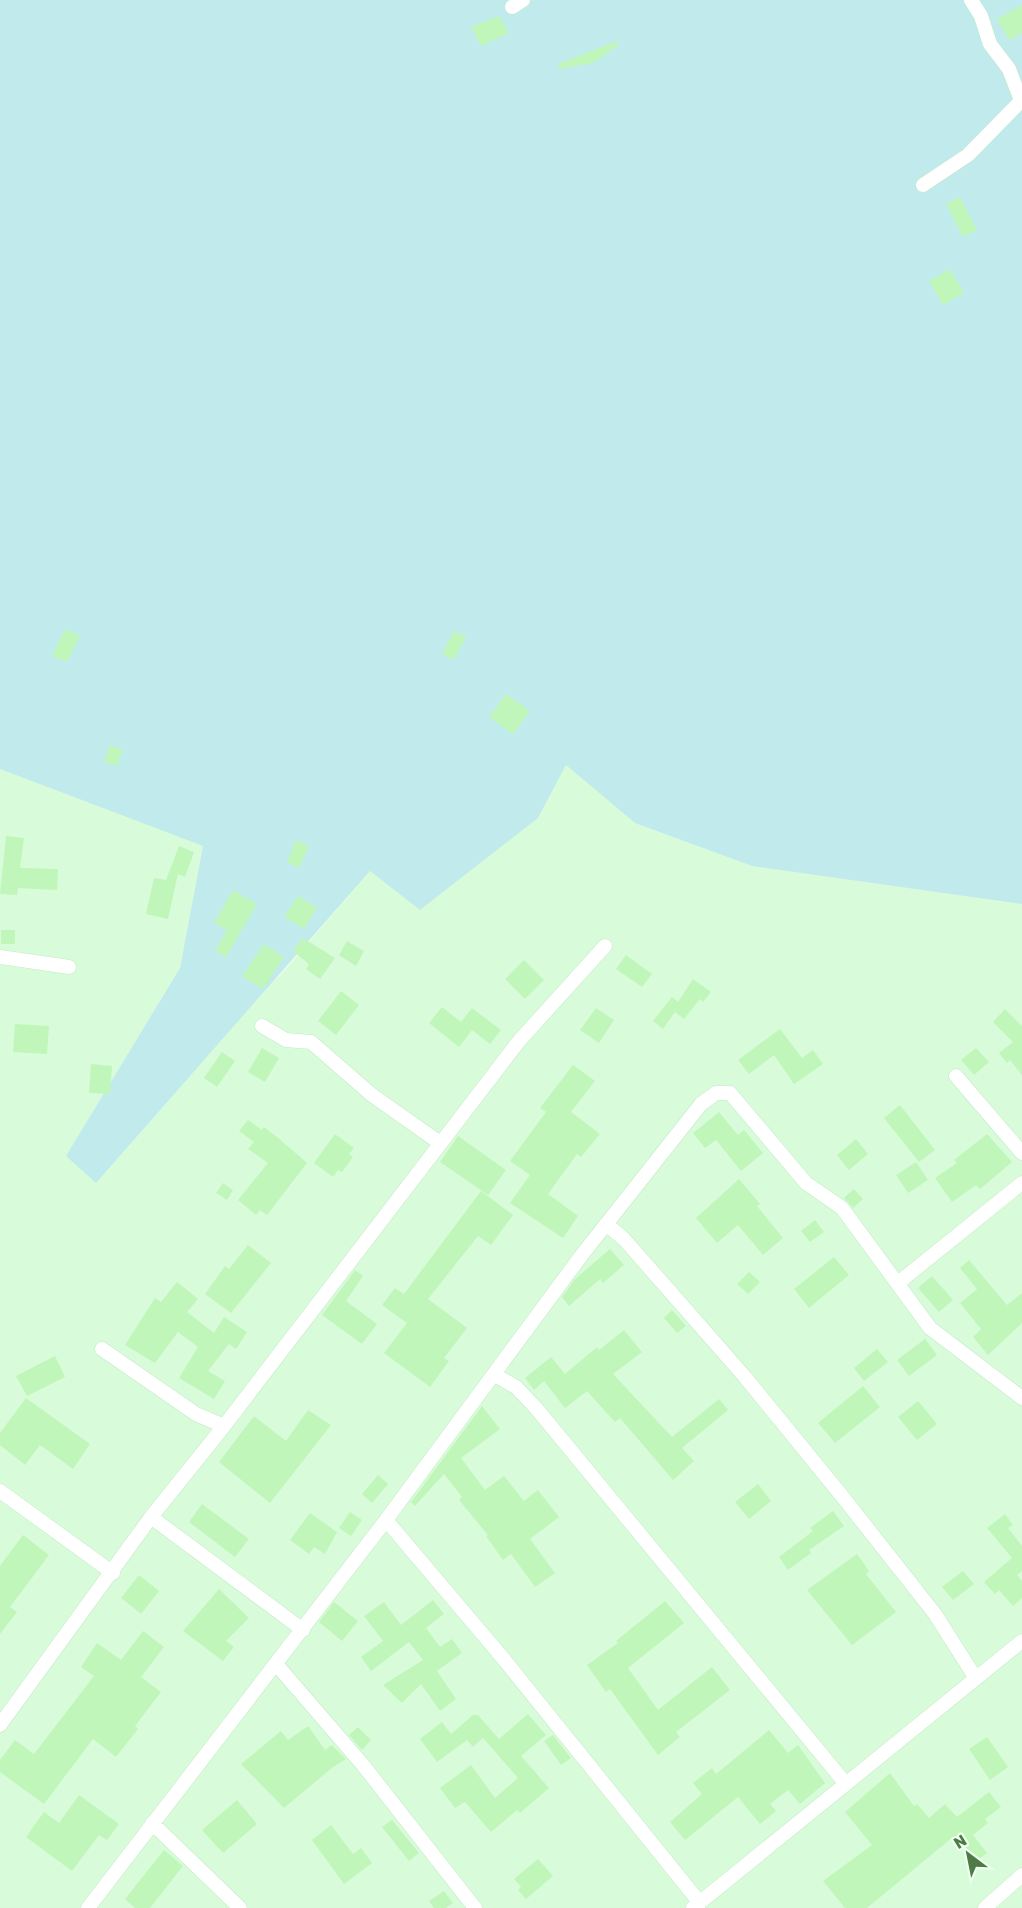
<svg xmlns="http://www.w3.org/2000/svg" width="1022" height="1908" viewBox="0 0 1022 1908" font-family="Rubik,sans-serif">
  <style>
    .residential { fill: #d8fcda }
    .green { fill: #c1eaed }
    .building { fill: #c0f6ba }
    .lines { fill: none; stroke-linecap: round; stroke-linejoin: round }
    .minor-casing { stroke: #c5e9c4; stroke-width: 15 }
    .minor { stroke: #fff; stroke-width: 14 }
  </style>
  <rect width="100%" height="100%" fill="#e5fee7"/>
  <path class="residential" d="M 566,764 L 635,823 L 752,866 L 1022,904 L 1022,1908 L 0,1908 L 0,769 L 203,846 L 180,968 L 67,1155 L 281,975 L 370,871 L 538,818 Z"/>
  <path class="green" d="M 0,0 L 1022,0 L 1022,904 L 752,866 L 635,823 L 566,765 L 538,818 L 420,910 L 370,871 L 96,1183 L 66,1156 L 180,968 L 203,846 L 0,769 Z"/>
  <path class="building" d="M 1022,5 L 1022,33 L 1009,40 L 997,19 Z
    M 499,16 L 509,33 L 481,46 L 471,27 Z
    M 617,41 L 619,45 L 593,63 L 560,69 L 558,64 Z
    M 960,197 L 977,230 L 963,237 L 946,204 Z
    M 950,269 L 964,293 L 943,305 L 929,281 Z
    M 65,629 L 80,636 L 67,662 L 52,656 Z
    M 454,631 L 466,637 L 454,660 L 442,654 Z
    M 506,694 L 530,711 L 513,734 L 489,717 Z
    M 110,745 L 123,750 L 117,766 L 104,762 Z
    M 6,836 L 24,838 L 20,868 L 58,869 L 57,890 L 18,888 L 17,895 L 0,894 Z
    M 296,840 L 309,846 L 299,868 L 287,862 Z
    M 179,846 L 194,852 L 185,877 L 178,874 L 168,919 L 146,914 L 154,878 L 166,880 Z
    M 233,890 L 257,904 L 226,957 L 215,951 L 227,930 L 214,923 Z
    M 298,896 L 317,908 L 304,929 L 284,917 Z
    M 1,930 L 15,930 L 15,944 L 1,944 Z
    M 303,938 L 335,958 L 320,979 L 306,969 L 309,964 L 293,951 Z
    M 347,941 L 364,951 L 356,966 L 339,955 Z
    M 264,944 L 284,957 L 263,989 L 242,976 Z
    M 626,955 L 652,974 L 642,987 L 616,969 Z
    M 524,960 L 544,980 L 525,999 L 505,979 Z
    M 693,979 L 711,992 L 703,1002 L 700,999 L 684,1019 L 675,1012 L 663,1029 L 653,1021 L 672,997 L 678,1002 Z
    M 341,991 L 359,1005 L 336,1035 L 318,1021 Z
    M 442,1007 L 461,1022 L 472,1008 L 501,1030 L 490,1044 L 472,1030 L 459,1047 L 429,1023 Z
    M 596,1008 L 614,1020 L 599,1043 L 580,1030 Z
    M 1005,1009 L 1022,1026 L 1022,1075 L 1010,1060 L 1007,1063 L 999,1053 L 1013,1042 L 993,1022 Z
    M 15,1024 L 49,1026 L 47,1054 L 13,1052 Z
    M 780,1029 L 802,1058 L 813,1050 L 823,1064 L 794,1084 L 774,1055 L 749,1074 L 738,1060 Z
    M 262,1048 L 279,1058 L 265,1082 L 248,1072 Z
    M 976,1048 L 989,1062 L 974,1075 L 961,1060 Z
    M 222,1052 L 235,1061 L 217,1087 L 204,1078 Z
    M 91,1064 L 112,1066 L 110,1094 L 89,1093 Z
    M 573,1065 L 595,1081 L 571,1112 L 600,1134 L 581,1157 L 577,1154 L 548,1194 L 578,1216 L 563,1238 L 510,1203 L 530,1175 L 510,1161 L 546,1112 L 540,1108 Z
    M 900,1105 L 935,1150 L 919,1162 L 884,1118 Z
    M 719,1112 L 738,1135 L 744,1130 L 763,1153 L 741,1171 L 716,1140 L 705,1148 L 693,1133 Z
    M 248,1120 L 262,1130 L 264,1127 L 277,1137 L 307,1163 L 267,1215 L 260,1210 L 256,1215 L 238,1200 L 268,1163 L 248,1149 L 254,1142 L 239,1131 Z
    M 335,1134 L 354,1148 L 349,1154 L 353,1157 L 342,1172 L 338,1170 L 333,1177 L 314,1163 Z
    M 987,1134 L 1012,1162 L 980,1189 L 976,1185 L 952,1202 L 935,1178 L 957,1163 L 954,1160 Z
    M 458,1136 L 506,1170 L 488,1195 L 440,1162 Z
    M 856,1139 L 868,1154 L 849,1170 L 837,1155 Z
    M 916,1162 L 928,1180 L 908,1193 L 896,1175 Z
    M 739,1179 L 760,1204 L 757,1206 L 783,1238 L 763,1255 L 738,1225 L 717,1243 L 696,1218 Z
    M 223,1183 L 233,1190 L 227,1200 L 216,1193 Z
    M 854,1189 L 863,1199 L 853,1208 L 844,1198 Z
    M 481,1191 L 513,1215 L 491,1245 L 478,1236 L 428,1299 L 467,1328 L 444,1358 L 449,1361 L 430,1387 L 384,1353 L 407,1323 L 382,1305 L 395,1288 L 404,1294 Z
    M 815,1220 L 824,1232 L 810,1242 L 801,1231 Z
    M 248,1245 L 271,1263 L 231,1313 L 205,1294 L 225,1266 L 229,1269 Z
    M 610,1249 L 624,1265 L 603,1283 L 600,1279 L 569,1306 L 562,1297 L 575,1279 Z
    M 834,1257 L 849,1275 L 809,1308 L 794,1289 Z
    M 969,1260 L 1007,1305 L 1022,1293 L 1022,1323 L 988,1355 L 973,1337 L 981,1329 L 960,1303 L 977,1289 L 960,1268 Z
    M 355,1270 L 363,1276 L 346,1301 L 377,1324 L 362,1344 L 322,1315 Z
    M 749,1272 L 760,1282 L 748,1294 L 737,1284 Z
    M 932,1276 L 953,1300 L 939,1312 L 918,1288 Z
    M 177,1282 L 198,1299 L 187,1312 L 214,1333 L 224,1317 L 247,1332 L 236,1349 L 229,1344 L 208,1371 L 225,1381 L 214,1399 L 179,1378 L 198,1347 L 178,1332 L 155,1363 L 125,1345 L 155,1298 L 161,1302 Z
    M 672,1310 L 686,1326 L 677,1333 L 664,1318 Z
    M 624,1330 L 642,1352 L 613,1374 L 672,1437 L 719,1399 L 728,1410 L 682,1448 L 694,1461 L 673,1480 L 620,1418 L 615,1422 L 587,1391 L 565,1408 L 544,1381 L 534,1390 L 525,1378 L 551,1357 L 565,1374 L 597,1347 L 599,1350 Z
    M 925,1339 L 937,1355 L 909,1376 L 897,1360 Z
    M 877,1349 L 888,1362 L 864,1381 L 854,1368 Z
    M 55,1356 L 65,1377 L 27,1396 L 16,1376 Z
    M 863,1386 L 880,1407 L 835,1443 L 818,1423 Z
    M 26,1398 L 90,1444 L 73,1469 L 40,1445 L 25,1465 L 0,1445 L 0,1433 Z
    M 918,1401 L 937,1424 L 917,1440 L 898,1417 Z
    M 482,1406 L 500,1429 L 461,1458 L 485,1490 L 504,1476 L 524,1501 L 538,1490 L 559,1517 L 530,1539 L 555,1573 L 535,1587 L 511,1554 L 503,1560 L 486,1536 L 488,1535 L 459,1500 L 462,1497 L 444,1474 L 415,1506 L 411,1502 Z
    M 308,1410 L 331,1425 L 270,1503 L 219,1462 L 254,1416 L 286,1441 Z
    M 378,1475 L 388,1484 L 372,1503 L 362,1494 Z
    M 758,1484 L 771,1501 L 749,1519 L 735,1502 Z
    M 202,1504 L 249,1539 L 235,1557 L 189,1522 Z
    M 833,1511 L 844,1526 L 809,1550 L 811,1553 L 788,1570 L 779,1557 L 813,1531 L 810,1528 Z
    M 350,1512 L 362,1520 L 351,1536 L 339,1528 Z
    M 310,1513 L 337,1532 L 325,1554 L 314,1547 L 309,1554 L 290,1540 Z
    M 1005,1514 L 1013,1525 L 1008,1528 L 1022,1546 L 1022,1571 L 1017,1575 L 1022,1581 L 1022,1598 L 1013,1606 L 999,1590 L 995,1594 L 984,1582 L 1012,1558 L 987,1528 Z
    M 23,1535 L 49,1555 L 10,1607 L 17,1612 L 0,1634 L 0,1566 Z
    M 857,1554 L 869,1571 L 866,1574 L 896,1612 L 852,1645 L 807,1590 Z
    M 963,1571 L 974,1584 L 953,1600 L 942,1587 Z
    M 139,1575 L 159,1591 L 141,1614 L 121,1598 Z
    M 219,1589 L 249,1618 L 226,1641 L 234,1647 L 223,1661 L 183,1631 Z
    M 433,1600 L 444,1614 L 426,1628 L 440,1647 L 452,1639 L 462,1653 L 437,1671 L 456,1699 L 440,1711 L 421,1684 L 402,1703 L 383,1685 L 423,1660 L 409,1642 L 371,1671 L 361,1657 L 383,1641 L 364,1616 L 384,1602 L 401,1625 Z
    M 665,1601 L 684,1623 L 628,1668 L 658,1710 L 712,1667 L 730,1690 L 676,1732 L 680,1737 L 658,1755 L 610,1689 L 606,1692 L 587,1665 L 618,1643 L 616,1641 Z
    M 334,1602 L 358,1621 L 342,1641 L 319,1622 Z
    M 143,1631 L 164,1647 L 141,1677 L 161,1692 L 135,1726 L 138,1729 L 116,1757 L 93,1739 L 44,1804 L 0,1772 L 0,1760 L 15,1740 L 34,1754 L 94,1676 L 81,1667 L 97,1643 L 121,1660 Z
    M 528,1714 L 546,1735 L 521,1756 L 549,1788 L 520,1813 L 517,1810 L 491,1832 L 465,1802 L 455,1808 L 440,1788 L 471,1765 L 495,1798 L 518,1778 L 483,1738 L 473,1747 L 467,1740 L 437,1762 L 420,1739 L 442,1722 L 451,1734 L 473,1715 L 478,1715 L 499,1739 Z
    M 308,1726 L 325,1750 L 332,1745 L 346,1759 L 333,1767 L 284,1808 L 241,1764 L 281,1731 L 288,1740 Z
    M 358,1727 L 371,1740 L 362,1750 L 349,1735 Z
    M 769,1730 L 788,1753 L 798,1745 L 825,1783 L 800,1804 L 788,1790 L 770,1804 L 776,1811 L 760,1824 L 738,1797 L 685,1840 L 670,1822 L 702,1794 L 693,1783 L 712,1768 L 716,1774 Z
    M 553,1735 L 571,1758 L 561,1765 L 544,1741 Z
    M 987,1737 L 1008,1767 L 990,1780 L 969,1749 Z
    M 890,1773 L 914,1806 L 917,1804 L 929,1818 L 945,1804 L 957,1817 L 989,1792 L 1001,1807 L 985,1819 L 988,1823 L 973,1835 L 987,1853 L 974,1863 L 953,1837 L 867,1908 L 845,1908 L 823,1881 L 872,1845 L 845,1812 Z
    M 79,1795 L 119,1824 L 107,1840 L 99,1835 L 72,1871 L 26,1837 L 44,1812 L 59,1823 Z
    M 237,1800 L 257,1824 L 223,1853 L 202,1830 Z
    M 392,1820 L 419,1853 L 409,1861 L 382,1827 Z
    M 331,1825 L 353,1854 L 361,1848 L 372,1863 L 344,1884 L 312,1840 Z
    M 164,1850 L 183,1866 L 150,1908 L 135,1908 L 125,1899 Z
    M 538,1859 L 553,1876 L 526,1899 L 518,1890 L 521,1887 L 514,1879 Z
    M 444,1891 L 453,1903 L 446,1908 L 434,1908 L 429,1901 Z"/>
  <g class="lines">
    <defs>
      <path id="minor" d="M 971,0 L 981,16 L 990,44 L 1009,69 L 1022,103
        M 512,7 L 523,0
        M 923,185 L 968,155 L 1021,101
        M 0,957 L 69,967
        M 262,1026 L 286,1040 L 311,1042 L 372,1095 L 440,1143
        M 956,1076 L 1022,1153
        M 606,1224 L 624,1239 L 745,1377 L 842,1496 L 935,1614 L 975,1677
        M 898,1283 L 1022,1183
        M 102,1349 L 196,1414 L 224,1426
        M 495,1375 L 516,1387 L 536,1408 L 846,1784
        M 0,1491 L 113,1573
        M 151,1517 L 303,1630
        M 386,1520 L 502,1657 L 700,1903
        M 276,1664 L 363,1765 L 475,1908
        M 0,1725 L 151,1517 L 224,1426 L 519,1041 L 605,946
        M 152,1823 L 240,1908
        M 88,1908 L 386,1520 L 581,1256 L 701,1104 L 716,1093 L 730,1093 L 806,1183 L 842,1208 L 930,1328 L 1022,1398
        M 693,1908 L 1022,1641
        M 985,1908 L 1022,1875"/>
    </defs>
    <use href="#minor" class="minor-casing"/>
    <use href="#minor" class="minor"/>
  </g>
  <g transform="translate(968 1854) rotate(328)" stroke="#edffee" stroke-width="4.5" paint-order="stroke">
  <path d="M0-4.5L10 22L0 15L-10 22Z" fill="#4f7a47"/>
  <text y="-9" font-size="16" font-weight="bold" text-anchor="middle" fill="#4f7a47">N</text>
  </g>
</svg>
